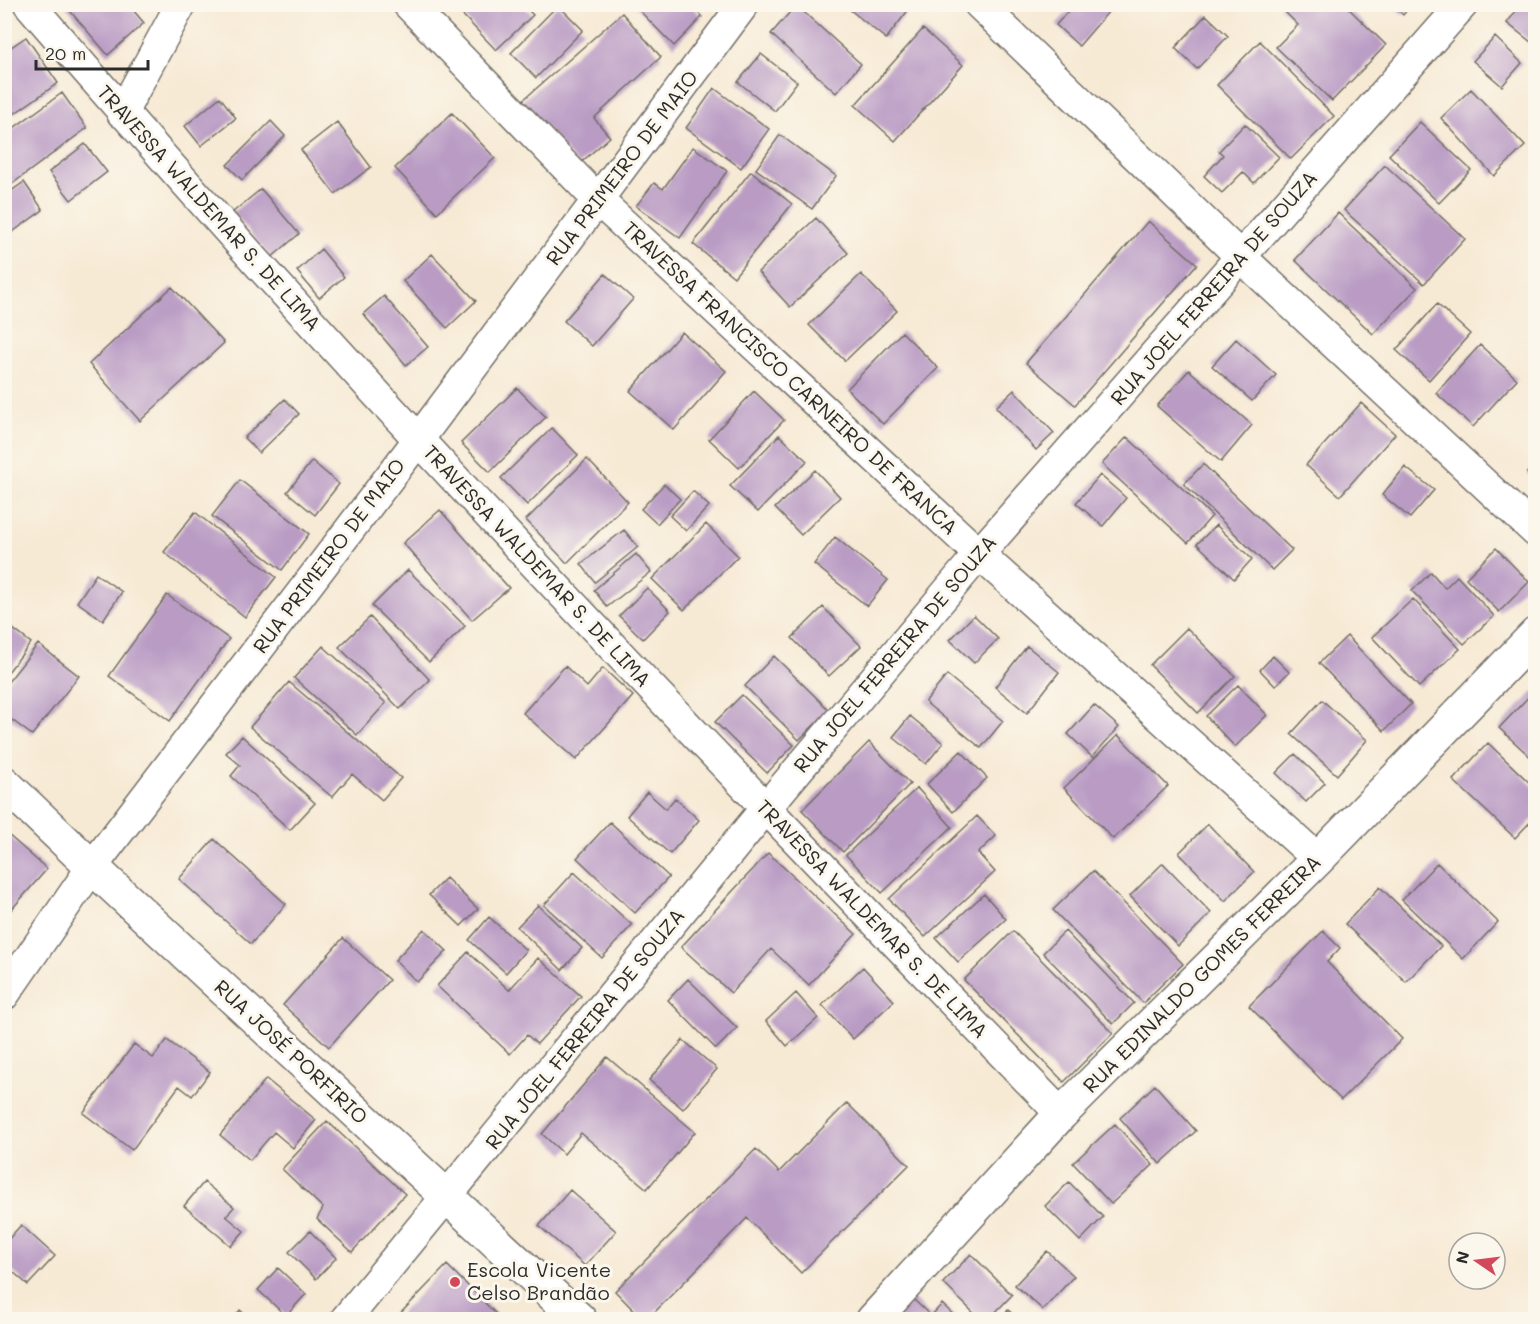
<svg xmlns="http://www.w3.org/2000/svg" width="1540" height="1324" viewBox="0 0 1540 1324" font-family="Mali,sans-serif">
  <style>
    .building { fill: #b99bc4 }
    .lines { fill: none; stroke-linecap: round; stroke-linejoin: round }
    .minor-casing { stroke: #726e66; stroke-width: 33 }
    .tertiary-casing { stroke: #726e66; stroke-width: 36 }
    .minor { stroke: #fff; stroke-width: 30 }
    .tertiary { stroke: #fff; stroke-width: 33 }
    .poi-dot { fill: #d1495b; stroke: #fbf7ec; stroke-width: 2 }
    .labels { text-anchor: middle; stroke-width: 6; stroke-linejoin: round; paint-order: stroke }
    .street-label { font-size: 20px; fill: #2b2b2b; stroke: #fbf7ec }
    .poi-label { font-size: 20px; fill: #2b2b2b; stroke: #fbf7ec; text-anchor: start }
  </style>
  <rect width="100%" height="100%" fill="#fbf7ec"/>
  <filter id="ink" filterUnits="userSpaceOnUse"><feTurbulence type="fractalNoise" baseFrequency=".0167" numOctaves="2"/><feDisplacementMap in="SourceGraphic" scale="12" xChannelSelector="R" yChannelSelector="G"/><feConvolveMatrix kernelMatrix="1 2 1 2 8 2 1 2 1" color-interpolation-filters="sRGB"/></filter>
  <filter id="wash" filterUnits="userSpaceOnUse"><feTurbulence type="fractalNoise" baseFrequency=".008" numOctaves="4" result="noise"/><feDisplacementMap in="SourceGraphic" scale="24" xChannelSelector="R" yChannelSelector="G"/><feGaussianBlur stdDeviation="1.35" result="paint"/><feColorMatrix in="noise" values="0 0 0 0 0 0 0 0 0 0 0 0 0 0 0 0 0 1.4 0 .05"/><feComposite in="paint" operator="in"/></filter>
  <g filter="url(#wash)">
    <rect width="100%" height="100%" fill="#f7ead5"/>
    <g id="blocks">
      <path class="building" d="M 64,4 L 128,4 L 144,23 L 108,55 Z
        M 452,4 L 522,4 L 533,15 L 496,50 Z
        M 633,4 L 690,4 L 702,17 L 674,46 Z
        M 843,4 L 913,4 L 886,39 Z
        M 1074,4 L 1115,4 L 1079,46 L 1056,25 Z
        M 1283,4 L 1344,4 L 1386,45 L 1332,101 L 1276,47 L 1298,25 L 1280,7 Z
        M 1392,4 L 1412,4 L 1403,15 Z
        M 1521,4 L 1536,4 L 1536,46 L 1507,23 Z
        M 558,5 L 583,30 L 536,78 L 511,53 Z
        M 796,5 L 861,64 L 836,93 L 771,34 Z
        M 622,13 L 661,57 L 594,118 L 610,137 L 578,165 L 522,101 Z
        M 1206,15 L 1228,36 L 1197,69 L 1175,48 Z
        M 923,29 L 963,65 L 895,141 L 855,105 Z
        M 26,37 L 58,83 L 8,118 L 4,114 L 4,52 Z
        M 1495,37 L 1522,63 L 1502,86 L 1473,61 Z
        M 1260,41 L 1334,116 L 1291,159 L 1217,85 Z
        M 761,54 L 797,82 L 775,111 L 738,82 Z
        M 714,88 L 769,129 L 741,168 L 686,128 Z
        M 1471,89 L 1525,146 L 1494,176 L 1441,118 Z
        M 62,93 L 87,128 L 12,184 L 4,174 L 4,135 Z
        M 220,97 L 236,118 L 201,146 L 185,126 Z
        M 452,113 L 495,158 L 437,213 L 395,168 Z
        M 271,121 L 285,136 L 242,180 L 227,165 Z
        M 337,122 L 371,167 L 335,194 L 301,150 Z
        M 1420,122 L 1471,170 L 1439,203 L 1389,155 Z
        M 1245,124 L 1279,157 L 1254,183 L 1243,172 L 1222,193 L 1204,176 L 1223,155 L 1219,151 Z
        M 780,135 L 836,176 L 812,209 L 756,169 Z
        M 85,144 L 107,172 L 71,200 L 49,172 Z
        M 693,147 L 727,171 L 680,238 L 636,206 L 654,183 L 663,189 Z
        M 1385,165 L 1465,239 L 1424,284 L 1344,210 Z
        M 751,171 L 792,204 L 734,277 L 693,244 Z
        M 24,182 L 43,210 L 4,238 L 4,196 Z
        M 261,189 L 299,234 L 271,258 L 233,212 Z
        M 1338,213 L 1417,288 L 1373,334 L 1295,260 Z
        M 816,218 L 848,253 L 790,307 L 758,272 Z
        M 1148,221 L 1197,264 L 1075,405 L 1026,363 Z
        M 321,249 L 344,277 L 319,298 L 297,271 Z
        M 432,254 L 476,301 L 447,328 L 403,281 Z
        M 605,274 L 633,299 L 592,346 L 564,321 Z
        M 861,274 L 897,311 L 845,361 L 809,325 Z
        M 172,287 L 224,343 L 140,421 L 89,364 Z
        M 384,296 L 428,347 L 406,365 L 363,314 Z
        M 1437,304 L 1470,334 L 1429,380 L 1396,350 Z
        M 682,332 L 726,371 L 674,430 L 630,391 Z
        M 902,332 L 938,368 L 883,424 L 847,389 Z
        M 1236,339 L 1276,375 L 1252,401 L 1212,366 Z
        M 1480,345 L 1517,379 L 1473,427 L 1436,393 Z
        M 1189,370 L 1252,425 L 1221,462 L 1157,406 Z
        M 517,388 L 546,417 L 490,472 L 461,443 Z
        M 1014,390 L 1054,433 L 1036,450 L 996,407 Z
        M 754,391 L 784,420 L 739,468 L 709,439 Z
        M 285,399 L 299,414 L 259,453 L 244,438 Z
        M 1361,403 L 1395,434 L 1340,496 L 1306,465 Z
        M 552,428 L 578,455 L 527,505 L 501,478 Z
        M 779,435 L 807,461 L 758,512 L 730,486 Z
        M 1127,437 L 1212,516 L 1188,543 L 1102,464 Z
        M 587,459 L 628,502 L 567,563 L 526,520 Z
        M 312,461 L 339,484 L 315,515 L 287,492 Z
        M 1203,464 L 1292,550 L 1272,570 L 1184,484 Z
        M 1536,464 L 1536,481 L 1527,473 Z
        M 1405,467 L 1434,490 L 1410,518 L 1382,495 Z
        M 815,470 L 840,497 L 801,535 L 775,508 Z
        M 1100,475 L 1126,498 L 1103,526 L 1076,503 Z
        M 240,480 L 309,534 L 282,570 L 212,516 Z
        M 664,484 L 680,499 L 657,524 L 641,509 Z
        M 693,491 L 709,506 L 686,531 L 670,516 Z
        M 440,510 L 509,588 L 472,620 L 403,543 Z
        M 195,512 L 276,577 L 245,617 L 164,552 Z
        M 706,524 L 738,556 L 684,610 L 652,579 Z
        M 1216,525 L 1252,559 L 1234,579 L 1197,544 Z
        M 624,530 L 638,547 L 595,582 L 581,564 Z
        M 835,537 L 888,580 L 867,606 L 814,564 Z
        M 1496,548 L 1529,582 L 1499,612 L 1466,578 Z
        M 636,554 L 651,572 L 607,607 L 594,590 Z
        M 408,570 L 465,626 L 429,662 L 372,606 Z
        M 1431,572 L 1445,588 L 1457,576 L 1494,616 L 1464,644 L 1412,591 Z
        M 96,574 L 122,592 L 103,620 L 77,602 Z
        M 647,588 L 670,611 L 643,639 L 619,616 Z
        M 167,595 L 229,639 L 170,721 L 109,676 Z
        M 1413,599 L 1460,649 L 1419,687 L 1372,637 Z
        M 823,607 L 861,646 L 829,676 L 792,638 Z
        M 974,615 L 998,639 L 974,663 L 950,640 Z
        M 370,617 L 430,680 L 400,709 L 339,647 Z
        M 4,622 L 31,643 L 4,677 Z
        M 1187,628 L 1235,676 L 1198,713 L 1150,665 Z
        M 1347,636 L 1411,704 L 1384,731 L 1319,663 Z
        M 38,644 L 79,676 L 32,735 L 4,714 L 4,687 Z
        M 323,646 L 386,703 L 357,735 L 294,678 Z
        M 1027,646 L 1059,672 L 1027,713 L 995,687 Z
        M 774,656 L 829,710 L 799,740 L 745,686 Z
        M 1273,656 L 1289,672 L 1275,686 L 1260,670 Z
        M 565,666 L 587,687 L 603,668 L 633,696 L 576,760 L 523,713 Z
        M 947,675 L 1003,721 L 981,748 L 925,702 Z
        M 289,682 L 401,778 L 382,800 L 352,774 L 332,797 L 250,727 Z
        M 1238,685 L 1267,715 L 1235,747 L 1206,716 Z
        M 1534,691 L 1536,693 L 1536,762 L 1499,728 Z
        M 742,695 L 794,745 L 767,773 L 715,722 Z
        M 1322,700 L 1367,740 L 1337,775 L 1291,734 Z
        M 1094,705 L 1119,727 L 1092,757 L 1068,734 Z
        M 910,716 L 943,743 L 926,764 L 893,737 Z
        M 1118,735 L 1168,786 L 1113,839 L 1064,788 Z
        M 242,736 L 315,803 L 290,830 L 231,776 L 240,765 L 226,753 Z
        M 869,742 L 910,784 L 843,852 L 802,810 Z
        M 1488,743 L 1536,789 L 1536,816 L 1515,838 L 1453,780 Z
        M 961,751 L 987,778 L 953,812 L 927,784 Z
        M 1295,754 L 1325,783 L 1306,802 L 1276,773 Z
        M 917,788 L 952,827 L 882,893 L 846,855 Z
        M 647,792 L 666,809 L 675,798 L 699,820 L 670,854 L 627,816 Z
        M 977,816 L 996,836 L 978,853 L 995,872 L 925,937 L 889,899 Z
        M 610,822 L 669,877 L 635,913 L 577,858 Z
        M 1208,824 L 1254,872 L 1225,901 L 1179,853 Z
        M 6,833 L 47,869 L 4,918 L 4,835 Z
        M 214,839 L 286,904 L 251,944 L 179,879 Z
        M 768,853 L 856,934 L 809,985 L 771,949 L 731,993 L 681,947 Z
        M 1163,863 L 1211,913 L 1178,946 L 1130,896 Z
        M 1437,863 L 1498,922 L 1463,959 L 1402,900 Z
        M 1093,871 L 1183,964 L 1143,1003 L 1053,910 Z
        M 574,872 L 632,925 L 602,958 L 544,905 Z
        M 446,878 L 478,909 L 461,926 L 429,895 Z
        M 1380,887 L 1441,946 L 1406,982 L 1345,924 Z
        M 984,894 L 1006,919 L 958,962 L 936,938 Z
        M 538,905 L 582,948 L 562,970 L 517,927 Z
        M 489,917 L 526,950 L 506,973 L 469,940 Z
        M 424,929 L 447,951 L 417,982 L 395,960 Z
        M 1013,931 L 1113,1033 L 1064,1082 L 964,980 Z
        M 1065,931 L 1134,1003 L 1113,1024 L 1043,953 Z
        M 1323,931 L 1340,948 L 1327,962 L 1402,1039 L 1341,1100 L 1249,1006 Z
        M 343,938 L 389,980 L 329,1047 L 283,1005 Z
        M 468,952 L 509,990 L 538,958 L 581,996 L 537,1044 L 527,1035 L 510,1054 L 437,986 Z
        M 863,967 L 894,1001 L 853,1039 L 822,1005 Z
        M 688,979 L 737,1028 L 716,1049 L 668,1000 Z
        M 796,993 L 818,1018 L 787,1046 L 766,1021 Z
        M 167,1040 L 210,1072 L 192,1096 L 179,1086 L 132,1150 L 83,1113 L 134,1044 L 153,1058 Z
        M 683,1040 L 717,1069 L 683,1109 L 649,1080 Z
        M 607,1057 L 695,1132 L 647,1189 L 581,1133 L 564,1154 L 542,1134 Z
        M 266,1079 L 316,1120 L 293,1148 L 274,1132 L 250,1160 L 220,1135 Z
        M 1155,1085 L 1196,1131 L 1160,1164 L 1120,1118 Z
        M 847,1103 L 909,1165 L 801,1273 L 747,1218 L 647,1320 L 643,1320 L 615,1291 L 756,1149 L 779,1172 Z
        M 327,1121 L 405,1194 L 352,1252 L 317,1219 L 323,1208 L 282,1169 Z
        M 1115,1124 L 1153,1165 L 1111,1204 L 1073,1163 Z
        M 204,1182 L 234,1207 L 226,1216 L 244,1231 L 231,1246 L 184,1206 Z
        M 1069,1182 L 1103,1217 L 1080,1241 L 1045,1206 Z
        M 570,1190 L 616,1231 L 585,1266 L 539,1226 Z
        M 21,1225 L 55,1256 L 28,1285 L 4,1264 L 4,1244 Z
        M 310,1231 L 336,1258 L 316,1279 L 289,1252 Z
        M 1047,1251 L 1074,1276 L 1043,1310 L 1015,1285 Z
        M 971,1254 L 1012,1295 L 988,1320 L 981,1320 L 943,1283 Z
        M 447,1265 L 502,1320 L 394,1320 Z
        M 278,1268 L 306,1294 L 286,1316 L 258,1290 Z
        M 913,1299 L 931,1316 L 942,1304 L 959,1320 L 894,1320 Z
        M 240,1310 L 251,1320 L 232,1320 Z
        M 1008,1310 L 1020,1320 L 1000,1320 Z"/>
    </g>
  </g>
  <g filter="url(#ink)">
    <use href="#blocks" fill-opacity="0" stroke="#726e66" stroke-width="1.5"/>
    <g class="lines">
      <defs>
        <path id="minor" d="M 29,4 C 359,387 709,751 1061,1114
          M 408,4 L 598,200 L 979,554 L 1318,859
          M 979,4 L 1241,257 L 1536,532
          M 122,113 L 181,4
          M 4,995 L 92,867 L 418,440 L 744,4
          M 345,1320 L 765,809 L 979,554 L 1463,4"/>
        <path id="tertiary" d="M 4,783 L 92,867 L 580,1320
          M 873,1320 L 1061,1114 L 1318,859 L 1536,634"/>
      </defs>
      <use href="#minor" class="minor-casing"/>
      <use href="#tertiary" class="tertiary-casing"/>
      <use href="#minor" class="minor"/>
      <use href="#tertiary" class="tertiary"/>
    </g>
  </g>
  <circle class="poi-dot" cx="455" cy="1282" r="6"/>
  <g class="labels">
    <g class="street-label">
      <text transform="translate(622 168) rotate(-53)" y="7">RUA PRIMEIRO DE MAIO</text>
      <text transform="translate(209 208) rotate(48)" y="7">TRAVESSA WALDEMAR S. DE LIMA</text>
      <text transform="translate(1214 288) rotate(-49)" y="7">RUA JOEL FERREIRA DE SOUZA</text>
      <text transform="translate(790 378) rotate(43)" y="7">TRAVESSA FRANCISCO CARNEIRO DE FRANCA</text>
      <text transform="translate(329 556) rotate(-53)" y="7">RUA PRIMEIRO DE MAIO</text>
      <text transform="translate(537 566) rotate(47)" y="7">TRAVESSA WALDEMAR S. DE LIMA</text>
      <text transform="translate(895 654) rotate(-50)" y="7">RUA JOEL FERREIRA DE SOUZA</text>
      <text transform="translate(872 919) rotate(46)" y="7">TRAVESSA WALDEMAR S. DE LIMA</text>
      <text transform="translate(1202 974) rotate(-45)" y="7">RUA EDINALDO GOMES FERREIRA</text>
      <text transform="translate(585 1029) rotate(-51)" y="7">RUA JOEL FERREIRA DE SOUZA</text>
      <text transform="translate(291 1052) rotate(43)" y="7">RUA JOSÉ PORFIRIO</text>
    </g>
    <g class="poi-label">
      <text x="467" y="1277">Escola Vicente<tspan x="467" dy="23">Celso Brandão</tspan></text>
    </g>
  </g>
  <rect width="1540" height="1324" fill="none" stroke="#fbf7ec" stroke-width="24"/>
  <g transform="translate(1477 1261) rotate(284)"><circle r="28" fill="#fbf7ec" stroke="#a8a59f" stroke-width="1.5"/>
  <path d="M0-4.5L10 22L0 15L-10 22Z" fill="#d1495b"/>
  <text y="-9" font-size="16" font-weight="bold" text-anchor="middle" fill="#2b2b2b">N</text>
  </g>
  <path d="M36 60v9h112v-9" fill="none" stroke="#2b2b2b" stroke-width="3"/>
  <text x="45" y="60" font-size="18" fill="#2b2b2b" stroke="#fbf7ec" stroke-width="4.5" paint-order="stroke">20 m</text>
</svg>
